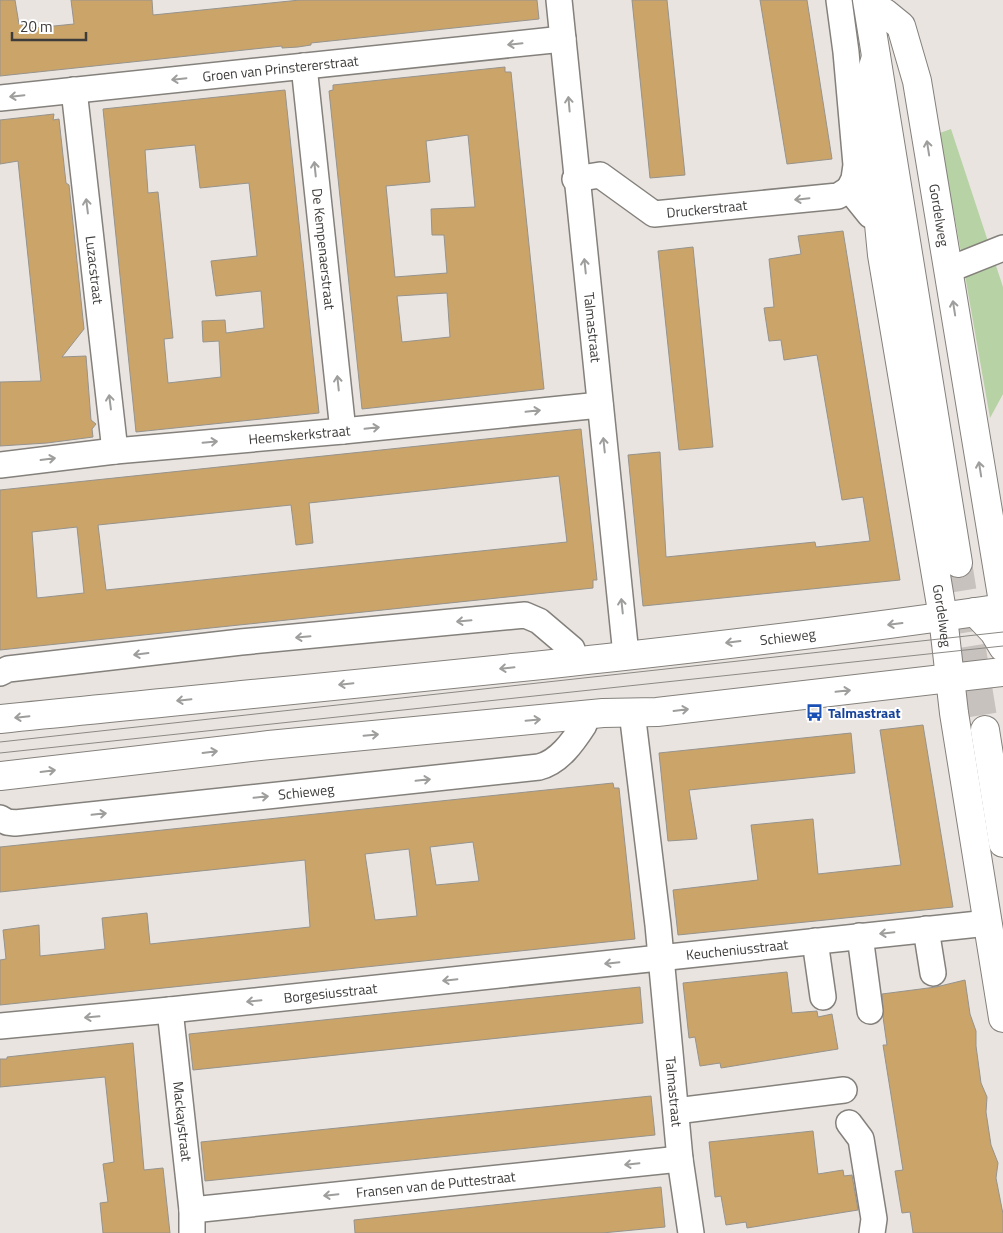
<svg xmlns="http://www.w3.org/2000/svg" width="1003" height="1233" viewBox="0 0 1003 1233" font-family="'Titillium Web',sans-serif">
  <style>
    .green { fill: #b7d2a4 }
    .building { fill: #cba46a; stroke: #96938d; fill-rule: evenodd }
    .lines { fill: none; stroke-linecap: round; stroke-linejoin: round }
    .secondary-tunnel { stroke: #c7c2be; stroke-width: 28; stroke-dasharray: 28 14; stroke-linecap: butt }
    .street-casing { stroke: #84807c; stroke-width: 28 }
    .secondary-casing { stroke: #84807c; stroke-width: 30 }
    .street { stroke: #fff; stroke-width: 25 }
    .secondary { stroke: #fff; stroke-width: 28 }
    .tram { stroke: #8c8985; stroke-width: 1 }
    .oneway { stroke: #9e9e9c }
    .labels { text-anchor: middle; stroke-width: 4; stroke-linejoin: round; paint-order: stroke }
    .street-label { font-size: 14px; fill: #3e3c3a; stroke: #fff }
    .transit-label { font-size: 14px; font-weight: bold; fill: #164399; stroke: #fff; text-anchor: start }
  </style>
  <rect width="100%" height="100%" fill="#e9e4df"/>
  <path class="green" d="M 951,129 L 1003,287 L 1003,394 L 990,418 L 956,224 L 937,134 Z"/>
  <path class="building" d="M 0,0 L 15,0 L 19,24 L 34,28 L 74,24 L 71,0 L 152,0 L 153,15 L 300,0 L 537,0 L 539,19 L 311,43 L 311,45 L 298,47 L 282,48 L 282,46 L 0,76 Z
    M 632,0 L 667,0 L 685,175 L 650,178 Z
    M 760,0 L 807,0 L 832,159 L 787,164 Z
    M 505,67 L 505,72 L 511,72 L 544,389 L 362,409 L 329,91 L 333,90 L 333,85 ZM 468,135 L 475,207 L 431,209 L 432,235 L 444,235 L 447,273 L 395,277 L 386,186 L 430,182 L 426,141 ZM 447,293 L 450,337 L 402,342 L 397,296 Z
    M 285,90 L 319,413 L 136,432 L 103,109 ZM 195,145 L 200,188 L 249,183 L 257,256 L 211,261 L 216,296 L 261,291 L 264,328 L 226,333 L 225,320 L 202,321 L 203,342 L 219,341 L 221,377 L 168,383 L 164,339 L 173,338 L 158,192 L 148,193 L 145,150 Z
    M 54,114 L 53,120 L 59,119 L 66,183 L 69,185 L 84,329 L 62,357 L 86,356 L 91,420 L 96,424 L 92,429 L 93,437 L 47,443 L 0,446 L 0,382 L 41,381 L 18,161 L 0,164 L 0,120 Z
    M 843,231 L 900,580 L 643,606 L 628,455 L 660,452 L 666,557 L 815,542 L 816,547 L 870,541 L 863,497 L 842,500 L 817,355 L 784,360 L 781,340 L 769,341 L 764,308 L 774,307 L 769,259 L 801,254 L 798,236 Z
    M 693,247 L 713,447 L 679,450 L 658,251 Z
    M 581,429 L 597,580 L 593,580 L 593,588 L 0,650 L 0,490 ZM 559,476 L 567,542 L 106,590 L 98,525 L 291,505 L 296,545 L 313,543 L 309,503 ZM 77,527 L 84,593 L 37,598 L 32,532 Z
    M 923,725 L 953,907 L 678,935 L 673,890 L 758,880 L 751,825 L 813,819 L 818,874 L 901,865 L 880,730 Z
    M 851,733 L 855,773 L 689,790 L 697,839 L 668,841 L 659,753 Z
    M 613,783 L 614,788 L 619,788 L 635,939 L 0,1005 L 0,960 L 6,959 L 3,930 L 39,925 L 40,956 L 105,949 L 102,918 L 147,913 L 150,944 L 310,927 L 305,860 L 0,892 L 0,847 ZM 473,842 L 479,881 L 436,885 L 430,847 ZM 409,849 L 417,916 L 375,920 L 365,854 Z
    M 787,972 L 792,1013 L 817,1011 L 818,1017 L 832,1014 L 838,1049 L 721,1068 L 720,1063 L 700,1066 L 695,1037 L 689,1038 L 683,983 Z
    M 965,980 L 970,1014 L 976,1031 L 976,1046 L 981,1083 L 987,1097 L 986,1112 L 991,1145 L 998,1163 L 996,1178 L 1003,1214 L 1003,1233 L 913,1233 L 910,1212 L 902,1213 L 895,1171 L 903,1170 L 883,1045 L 887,1045 L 883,1017 L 882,994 L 936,987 Z
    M 640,987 L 643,1023 L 193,1070 L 189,1034 Z
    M 133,1043 L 144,1170 L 163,1168 L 170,1233 L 103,1233 L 100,1203 L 108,1202 L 103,1164 L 114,1162 L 105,1077 L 0,1087 L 0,1059 L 7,1059 L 7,1057 Z
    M 651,1096 L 655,1135 L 205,1181 L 201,1142 Z
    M 813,1131 L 818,1174 L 843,1170 L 844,1176 L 852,1175 L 858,1210 L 747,1228 L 746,1222 L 726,1225 L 721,1196 L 715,1197 L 709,1142 Z
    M 661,1187 L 665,1227 L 602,1233 L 355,1233 L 354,1220 Z"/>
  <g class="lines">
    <path class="secondary-tunnel" d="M 958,563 L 985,730"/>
    <defs>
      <g id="street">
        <path id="s1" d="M 559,0 L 626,655"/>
        <path d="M 839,0 L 846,52 L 856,165 L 854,179 L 849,189 L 870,215 L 877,215"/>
        <path id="s2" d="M 304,66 L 343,431"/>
        <path id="s3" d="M 74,90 L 115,451"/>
        <path id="s4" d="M 0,98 L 563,39"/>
        <path id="s5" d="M 575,179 L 600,175 L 654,214 L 838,196 L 849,189"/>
        <path d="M 948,270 L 1003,248"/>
        <path id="s6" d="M 0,465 L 115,451 L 343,431 L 600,405"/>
        <path d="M 0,673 L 8,669 L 241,642 L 525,615 L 539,621 L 572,649 L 573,661"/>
        <path id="s7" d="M 632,712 L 658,925 L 680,1159 L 691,1233"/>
        <path id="s8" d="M 0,818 L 7,822 L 15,823 L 539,767 C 559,762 573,742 584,725 L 583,715"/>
        <path d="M 926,929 L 933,973"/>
        <path d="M 860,936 L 870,1011"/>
        <path d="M 815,941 L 823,997"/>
        <path id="s9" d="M 170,1010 L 192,1210 L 192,1233"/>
        <path id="s10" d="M 0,1026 L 170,1010 L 988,923"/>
        <path d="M 676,1111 L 844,1090"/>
        <path d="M 849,1123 L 861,1139 L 874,1219 L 872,1233"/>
        <path id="s11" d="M 192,1210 L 680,1159"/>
      </g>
      <g id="secondary">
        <path d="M 867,0 L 958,563"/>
        <path id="s12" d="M 885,13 L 901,26 L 917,81 L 1003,602"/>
        <path id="s13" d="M 876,57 L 866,90 L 882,255 L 943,617 L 954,713 L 1003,1018"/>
        <path d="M 975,612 L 994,632 L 1003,647"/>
        <path id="s14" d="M 0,719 C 334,685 670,657 1003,608"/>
        <path d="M 985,730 L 1003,843"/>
        <path d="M 0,776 L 269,745 L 603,713 L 657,712 L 1003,672"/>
      </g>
    </defs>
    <use href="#street" class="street-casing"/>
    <use href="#secondary" class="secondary-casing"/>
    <use href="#street" class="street"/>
    <use href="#secondary" class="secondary"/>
    <path class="tram" d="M 0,742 L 1003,632
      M 0,753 L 1003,646"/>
  </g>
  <defs><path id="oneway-shaft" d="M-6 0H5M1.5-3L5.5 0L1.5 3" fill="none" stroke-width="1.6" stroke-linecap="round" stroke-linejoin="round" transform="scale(1.25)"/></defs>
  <g class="oneway">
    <use href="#oneway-shaft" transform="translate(515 44) rotate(174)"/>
    <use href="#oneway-shaft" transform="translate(179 79) rotate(174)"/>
    <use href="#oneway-shaft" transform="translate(17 96) rotate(174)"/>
    <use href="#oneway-shaft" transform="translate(569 104) rotate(-95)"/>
    <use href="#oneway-shaft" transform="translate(928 148) rotate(-99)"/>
    <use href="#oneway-shaft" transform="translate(315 169) rotate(-96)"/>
    <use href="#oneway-shaft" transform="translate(802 199) rotate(174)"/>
    <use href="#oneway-shaft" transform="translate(87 206) rotate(-97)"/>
    <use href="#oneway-shaft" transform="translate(585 266) rotate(-96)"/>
    <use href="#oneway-shaft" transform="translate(954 308) rotate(-99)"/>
    <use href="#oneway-shaft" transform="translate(338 383) rotate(-96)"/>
    <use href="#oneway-shaft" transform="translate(110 402) rotate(-97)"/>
    <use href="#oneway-shaft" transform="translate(533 411) rotate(-6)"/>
    <use href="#oneway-shaft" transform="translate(372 428) rotate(-6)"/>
    <use href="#oneway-shaft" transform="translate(210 442) rotate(-5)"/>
    <use href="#oneway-shaft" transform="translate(604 445) rotate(-96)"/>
    <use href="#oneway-shaft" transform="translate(48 459) rotate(-7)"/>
    <use href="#oneway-shaft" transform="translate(980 469) rotate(-99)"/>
    <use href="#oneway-shaft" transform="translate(622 606) rotate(-96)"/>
    <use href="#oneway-shaft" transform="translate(464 621) rotate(175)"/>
    <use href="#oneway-shaft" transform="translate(895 624) rotate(173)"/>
    <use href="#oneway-shaft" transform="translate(303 637) rotate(175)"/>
    <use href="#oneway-shaft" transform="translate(733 642) rotate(173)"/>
    <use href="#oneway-shaft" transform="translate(141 654) rotate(173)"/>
    <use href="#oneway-shaft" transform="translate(507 668) rotate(174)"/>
    <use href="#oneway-shaft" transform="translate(346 684) rotate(174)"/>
    <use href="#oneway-shaft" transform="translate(843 691) rotate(-6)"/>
    <use href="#oneway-shaft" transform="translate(184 700) rotate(174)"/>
    <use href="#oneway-shaft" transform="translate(681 710) rotate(-7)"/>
    <use href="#oneway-shaft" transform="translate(22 717) rotate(174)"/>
    <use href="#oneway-shaft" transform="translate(533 720) rotate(-5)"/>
    <use href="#oneway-shaft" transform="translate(371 735) rotate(-5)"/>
    <use href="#oneway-shaft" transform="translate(210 752) rotate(-7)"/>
    <use href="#oneway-shaft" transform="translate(48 771) rotate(-7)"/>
    <use href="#oneway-shaft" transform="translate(423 780) rotate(-6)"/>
    <use href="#oneway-shaft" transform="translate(261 797) rotate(-6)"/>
    <use href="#oneway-shaft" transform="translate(99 814) rotate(-6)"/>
    <use href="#oneway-shaft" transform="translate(887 933) rotate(174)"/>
    <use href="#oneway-shaft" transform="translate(612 963) rotate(174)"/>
    <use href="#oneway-shaft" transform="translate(450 980) rotate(174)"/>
    <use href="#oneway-shaft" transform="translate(254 1001) rotate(174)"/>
    <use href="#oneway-shaft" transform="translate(92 1017) rotate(175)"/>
    <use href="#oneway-shaft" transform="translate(632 1164) rotate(174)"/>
    <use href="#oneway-shaft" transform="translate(331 1195) rotate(174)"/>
  </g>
  <defs>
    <symbol id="bus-bare" viewBox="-9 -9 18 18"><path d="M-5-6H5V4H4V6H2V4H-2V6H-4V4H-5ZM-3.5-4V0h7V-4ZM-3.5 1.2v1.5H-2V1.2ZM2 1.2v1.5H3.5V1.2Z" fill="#1a4fb4" stroke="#fff" stroke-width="2.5" paint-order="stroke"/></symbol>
  </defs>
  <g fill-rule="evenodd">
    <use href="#bus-bare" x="802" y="700" width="25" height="25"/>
  </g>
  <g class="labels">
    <g class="street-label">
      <text dy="5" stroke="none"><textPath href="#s4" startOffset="282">Groen van Prinstererstraat</textPath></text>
      <text dy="5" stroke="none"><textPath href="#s5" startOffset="145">Druckerstraat</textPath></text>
      <text dy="5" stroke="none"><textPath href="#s12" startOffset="214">Gordelweg</textPath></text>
      <text dy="5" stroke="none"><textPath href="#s2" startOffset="184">De Kempenaerstraat</textPath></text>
      <text dy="5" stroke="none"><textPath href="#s3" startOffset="181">Luzacstraat</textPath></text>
      <text dy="5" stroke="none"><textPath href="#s1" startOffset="329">Talmastraat</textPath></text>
      <text dy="5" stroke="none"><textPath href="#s6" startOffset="301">Heemskerkstraat</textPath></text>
      <text dy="5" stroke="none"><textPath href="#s13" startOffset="566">Gordelweg</textPath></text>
      <text dy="5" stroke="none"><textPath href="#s14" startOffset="792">Schieweg</textPath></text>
      <text dy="5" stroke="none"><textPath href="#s8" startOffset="309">Schieweg</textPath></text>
      <text dy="5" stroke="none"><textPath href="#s10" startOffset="741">Keucheniusstraat</textPath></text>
      <text dy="5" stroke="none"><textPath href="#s10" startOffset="332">Borgesiusstraat</textPath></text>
      <text dy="5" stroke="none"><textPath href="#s7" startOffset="382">Talmastraat</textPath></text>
      <text dy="5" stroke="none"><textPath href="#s9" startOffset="112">Mackaystraat</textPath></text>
      <text dy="5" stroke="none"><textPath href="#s11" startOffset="245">Fransen van de Puttestraat</textPath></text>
    </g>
    <g class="transit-label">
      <text x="828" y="718">Talmastraat</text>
    </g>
  </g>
  <path d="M12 32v8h74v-8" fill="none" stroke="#3e3c3a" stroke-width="2.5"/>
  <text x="20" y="32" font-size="15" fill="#3e3c3a" stroke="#ffffff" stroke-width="4" paint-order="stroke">20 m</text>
</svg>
